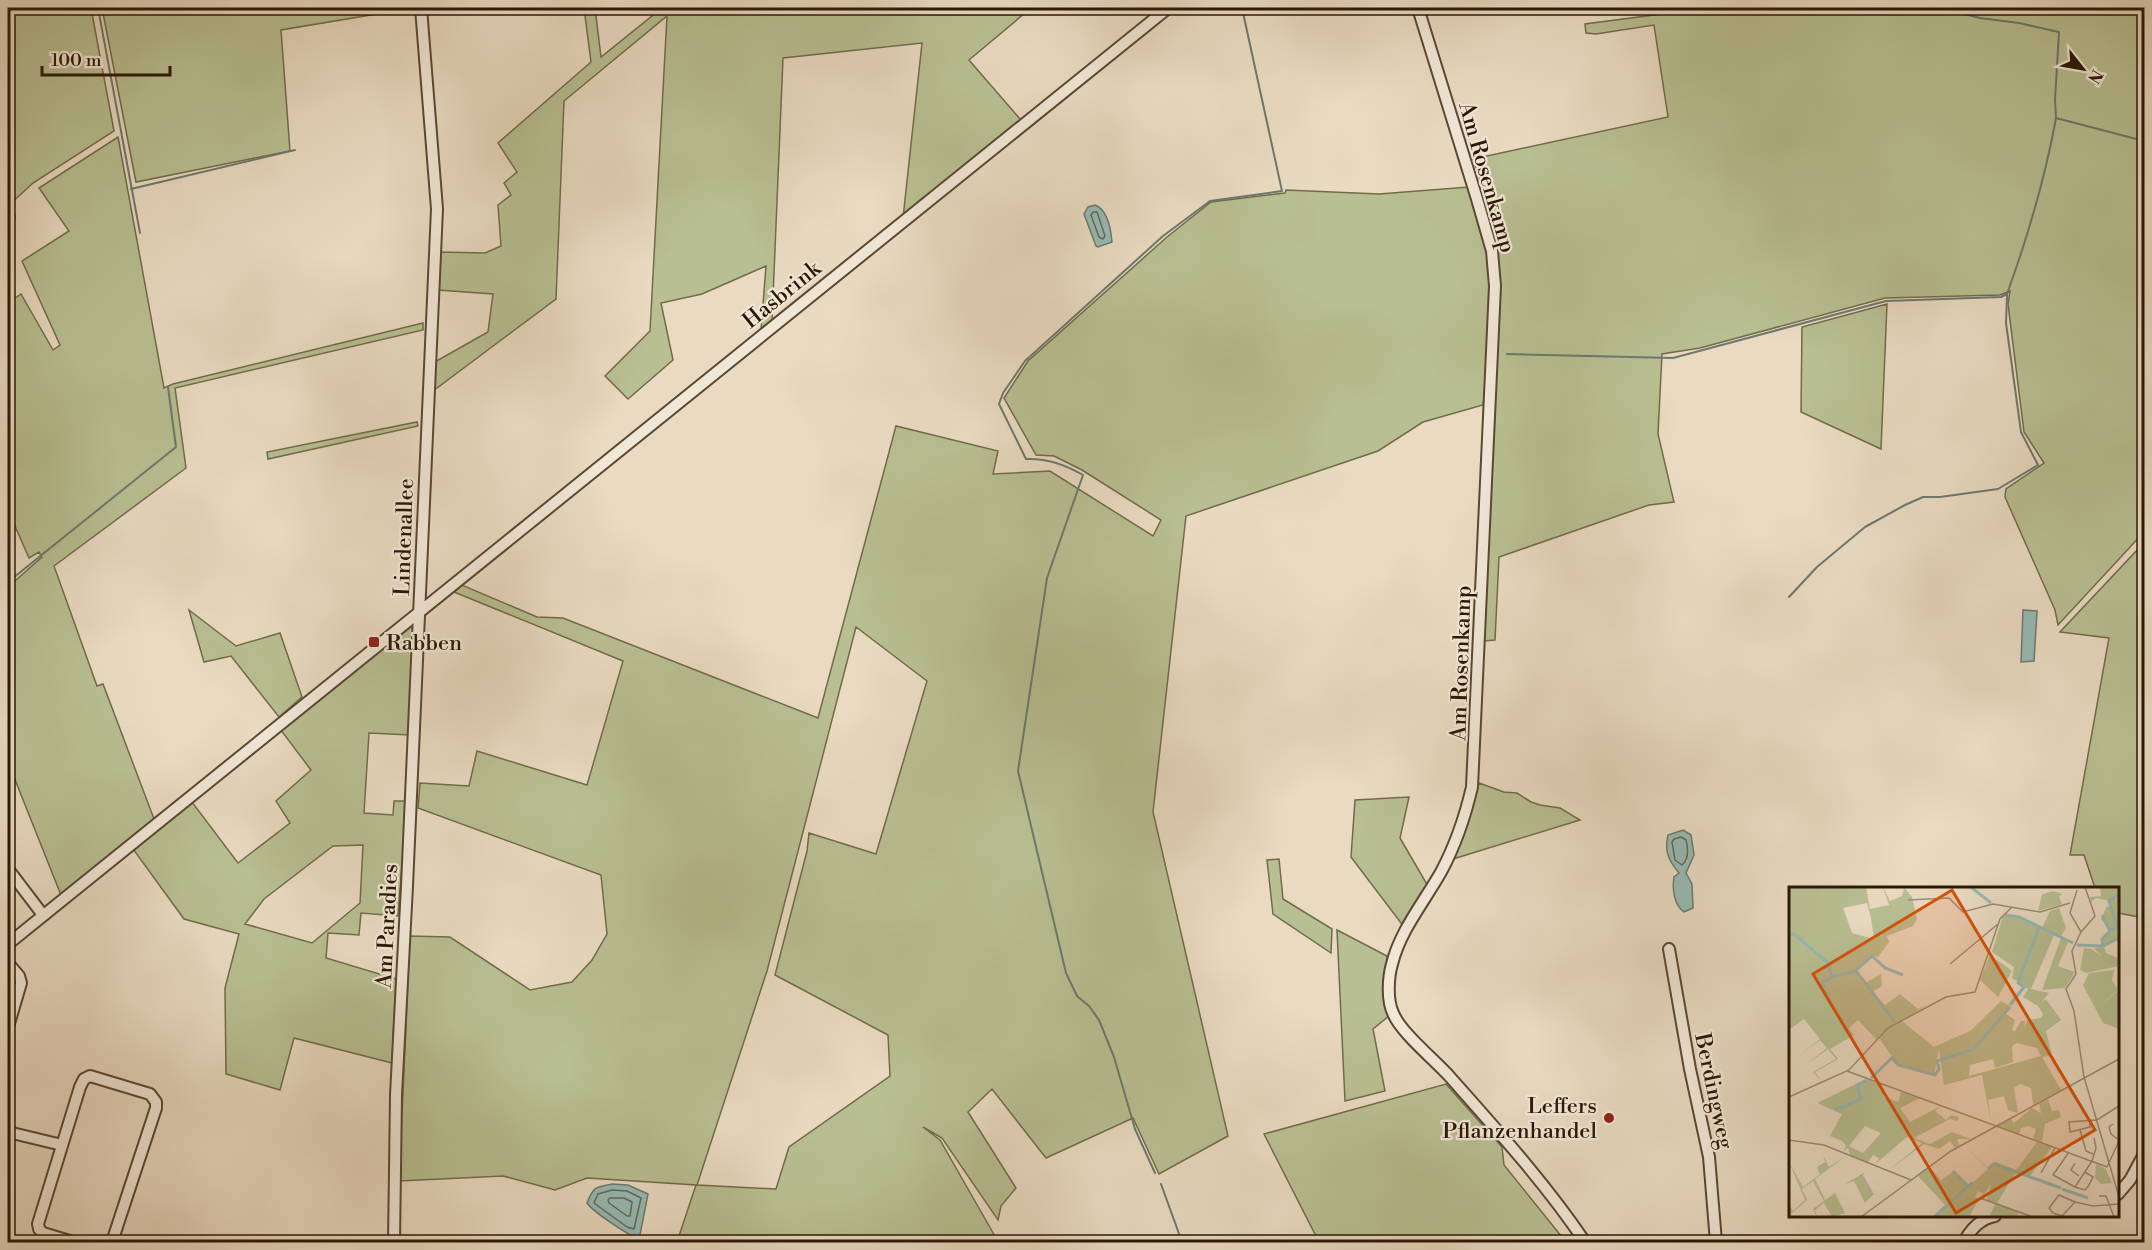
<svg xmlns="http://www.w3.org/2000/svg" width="2152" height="1250" viewBox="0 0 2152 1250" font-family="'Libre Bodoni',serif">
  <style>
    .green { fill: #b8bf92; stroke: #716b4b; stroke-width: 1.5; fill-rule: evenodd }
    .water { fill: #97bab4; stroke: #6b796e; stroke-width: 1.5 }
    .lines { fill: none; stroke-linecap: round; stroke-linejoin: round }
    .shore { stroke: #60685c; stroke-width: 1.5 }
    .stream { stroke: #6b796e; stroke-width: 2 }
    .minor-casing { stroke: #5a4833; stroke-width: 14 }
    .minor { stroke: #f1e7d7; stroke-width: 10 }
    .poi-dot { fill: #8f2418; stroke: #f1e7d7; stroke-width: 2 }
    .labels { text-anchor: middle; stroke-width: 4.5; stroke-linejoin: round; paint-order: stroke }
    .street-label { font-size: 22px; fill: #2a1704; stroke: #f1e7d7 }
    .poi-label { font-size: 22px; fill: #2a1704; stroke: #f1e7d7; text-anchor: start }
    .inset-river { fill: none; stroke: #97bab4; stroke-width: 3 }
    .inset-road { fill: none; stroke: #9d8c75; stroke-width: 1.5 }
    .view { fill: #d5520b; fill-opacity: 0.15; stroke: #d5520b; stroke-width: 3 }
    .inset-edge { fill: none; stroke: #2a1704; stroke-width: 3 }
  </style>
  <rect width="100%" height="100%" fill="#e9dac1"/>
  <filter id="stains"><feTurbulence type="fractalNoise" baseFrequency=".00333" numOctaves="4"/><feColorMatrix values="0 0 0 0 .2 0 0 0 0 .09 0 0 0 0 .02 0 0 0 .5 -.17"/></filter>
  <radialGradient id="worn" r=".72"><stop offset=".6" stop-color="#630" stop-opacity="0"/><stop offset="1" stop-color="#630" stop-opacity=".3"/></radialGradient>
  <path class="green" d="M 8,8 L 91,8 L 114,131 L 33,183 L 9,205 L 8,203 Z
    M 102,8 L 413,8 L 281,30 L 290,151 L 136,182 Z
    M 584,8 L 595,8 L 601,57 L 662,8 L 1031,8 L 969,60 L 1021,120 L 903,218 L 922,43 L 783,58 L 772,321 L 761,330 L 766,266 L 702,294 L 661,303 L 673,360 L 628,399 L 605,376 L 650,331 L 667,16 L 564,101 L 556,299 L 433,391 L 433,363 L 488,332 L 493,294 L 438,290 L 440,252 L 485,253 L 501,246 L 498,205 L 511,195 L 504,183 L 517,172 L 498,143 L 591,62 Z
    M 1708,8 L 2144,8 L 2144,532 L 2058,625 L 2055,610 L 2005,497 L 2006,489 L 2044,463 L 2024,432 L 2008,304 L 2010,291 L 2000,295 L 1885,298 L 1700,348 L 1662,354 L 1658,434 L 1674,502 L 1649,505 L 1499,557 L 1495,640 L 1484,641 L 1496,342 L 1491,338 L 1483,405 L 1423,422 L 1378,451 L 1186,516 L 1153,812 L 1228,1136 L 1159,1174 L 1133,1118 L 1046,1158 L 992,1089 L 968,1112 L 1016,1188 L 1001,1206 L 998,1220 L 942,1138 L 923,1127 L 940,1140 L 996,1238 L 995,1242 L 677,1242 L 696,1185 L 587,1178 L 555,1190 L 503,1176 L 399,1181 L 410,936 L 450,937 L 530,990 L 572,982 L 592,960 L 607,934 L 601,875 L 418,808 L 420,783 L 469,786 L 477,751 L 587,785 L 623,661 L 454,592 L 462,585 L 537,617 L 563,618 L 818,718 L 896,426 L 998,451 L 993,474 L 1050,471 L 1153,536 L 1161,520 L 1082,470 L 1054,456 L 1036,455 L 1004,398 L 1028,361 L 1167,237 L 1211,202 L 1285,193 L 1286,190 L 1379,194 L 1469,187 L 1482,225 L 1495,222 L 1473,159 L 1668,117 L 1654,25 L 1596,34 L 1586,33 L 1585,24 ZM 856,627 L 927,681 L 876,854 L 809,833 L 807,851 L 775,975 L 888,1035 L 890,1076 L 789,1147 L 776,1189 L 697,1185 L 767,971 Z
    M 118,137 L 164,388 L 173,384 L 423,323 L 423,330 L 175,388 L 186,468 L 54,566 L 97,686 L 103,684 L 154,819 L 61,895 L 8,762 L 8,587 L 42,557 L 39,552 L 29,558 L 8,510 L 8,303 L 21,294 L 53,350 L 60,345 L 22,261 L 69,231 L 39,188 Z
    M 1887,304 L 1881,449 L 1801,412 L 1802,327 Z
    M 417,422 L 418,426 L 268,459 L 267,452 Z
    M 2140,547 L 2144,549 L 2144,918 L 2118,913 L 2118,888 L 2095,888 L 2084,855 L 2070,855 L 2109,638 L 2060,632 Z
    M 189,610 L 236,646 L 280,633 L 302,697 L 279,717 L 231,656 L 204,662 Z
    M 415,620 L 411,735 L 369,733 L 364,813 L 393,815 L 394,801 L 407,801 L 398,916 L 361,913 L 359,935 L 328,933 L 326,958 L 396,979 L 392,1063 L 294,1038 L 280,1090 L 226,1074 L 225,988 L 239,934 L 184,919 L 133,849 L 192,802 L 238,863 L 290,823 L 276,801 L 311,770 L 280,729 ZM 363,845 L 360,903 L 312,943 L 245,924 L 264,899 L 333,846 Z
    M 1479,783 L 1504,792 L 1517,793 L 1531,802 L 1540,805 L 1560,808 L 1580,820 L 1453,859 L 1470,815 Z
    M 1409,797 L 1400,838 L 1428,886 L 1404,927 L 1351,857 L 1355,800 Z
    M 1279,859 L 1283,899 L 1332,929 L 1331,953 L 1273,914 L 1267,860 Z
    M 1337,930 L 1387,956 L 1385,985 L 1389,1016 L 1373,1029 L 1385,1091 L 1345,1101 Z
    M 1446,1084 L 1502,1147 L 1504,1165 L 1566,1242 L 1319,1242 L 1264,1134 Z"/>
  <path class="water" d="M 1095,205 C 1108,210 1111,230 1112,242 L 1098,247 L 1096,246 L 1084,214 L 1088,207 Z
    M 2023,610 L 2037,611 L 2034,661 L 2021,662 Z
    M 1683,830 L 1691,835 L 1694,855 L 1686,873 L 1692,884 L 1693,908 L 1684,912 C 1674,905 1672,889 1674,877 L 1679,873 C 1669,861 1664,852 1668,835 Z
    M 612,1184 L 628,1185 L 648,1194 L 640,1235 L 634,1237 C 623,1231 593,1212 587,1203 C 593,1187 595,1187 612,1184 Z"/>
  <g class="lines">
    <path class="shore" d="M 1093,212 L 1097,212 L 1105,236 L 1103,239 L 1099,237 L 1091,215 Z
      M 1681,837 L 1686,840 C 1688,848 1689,859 1682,865 L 1675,860 L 1672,842 L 1674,839 Z
      M 612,1190 L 627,1191 L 641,1198 L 634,1229 L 627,1227 L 594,1203 L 598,1194 Z
      M 610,1198 L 624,1198 L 632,1202 L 630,1216 L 627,1216 L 609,1203 L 608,1200 Z"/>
    <path class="stream" d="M 98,8 L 140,233
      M 1941,8 L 1980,18 L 2019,23 L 2059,32 L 2055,99 L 2056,118
      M 131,189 L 295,150
      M 1507,354 L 1673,358 L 1886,301 L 2001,297 L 2007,294 C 2028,236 2045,179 2056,118 L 2144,141
      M 8,582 L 176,447 L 168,387
      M 1789,597 L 1817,567 L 1865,527 L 1905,505 L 1923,497 L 1940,497 L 1998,489 L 2038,465 L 2021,432 L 2006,323 L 2007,295
      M 1155,1173 L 1135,1129 L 1114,1057 L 1099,1020 L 1089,1006 L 1077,996 L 1066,973 L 1018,771 L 1047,578 L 1083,475 C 1066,465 1046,458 1026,459 L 999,404 L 1003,393 L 1025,361 L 1163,236 L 1210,201 L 1282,191 L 1242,8
      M 1161,1184 L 1182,1242"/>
    <defs>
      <path id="minor" d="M 1418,8 L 1477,199 L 1492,251 L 1495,286 L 1472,787 C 1465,817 1455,846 1441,872 C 1424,902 1400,931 1392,964 C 1388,978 1387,1000 1393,1013 C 1400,1032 1436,1061 1450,1077 C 1497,1130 1546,1184 1585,1242
        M 8,218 L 9,217
        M 8,869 L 43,915
        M 8,944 L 1168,8
        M 1669,949 L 1690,1069 L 1709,1157 L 1716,1242
        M 8,963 L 19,976 L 21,983 L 8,1027
        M 8,1132 L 62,1145
        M 2118,1194 L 2130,1180 L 2144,1154
        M 73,1242 L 43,1233 L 39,1229 L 38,1224 L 80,1087 L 84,1079 L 90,1076 L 150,1094 L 156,1102 L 156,1108 L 112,1242
        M 394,1242 L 396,1095 L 407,886 L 437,209 L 421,8
        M 1964,1242 C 1970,1230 1981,1218 1995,1216"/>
    </defs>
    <use href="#minor" class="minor-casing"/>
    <use href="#minor" class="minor"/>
  </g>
  <g class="poi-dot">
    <rect x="368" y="636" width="12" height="12" rx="3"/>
    <circle cx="1609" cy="1118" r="6"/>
  </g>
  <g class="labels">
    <g class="street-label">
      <text transform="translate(1488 177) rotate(74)" y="8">Am Rosenkamp</text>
      <text transform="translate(781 294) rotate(-39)" y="8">Hasbrink</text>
      <text transform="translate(403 537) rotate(-88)" y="8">Lindenallee</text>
      <text transform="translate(1460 663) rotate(-88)" y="8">Am Rosenkamp</text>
      <text transform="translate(386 926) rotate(-87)" y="8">Am Paradies</text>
      <text transform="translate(1715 1091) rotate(78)" y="8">Berdingweg</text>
    </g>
    <g class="poi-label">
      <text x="386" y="650">Rabben</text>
      <text x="1597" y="1113" text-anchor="end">Leffers<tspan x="1597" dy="25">Pflanzenhandel</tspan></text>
    </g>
  </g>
  <g transform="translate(1789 887)">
    <rect width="330" height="330" fill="#e9dac1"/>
    <path d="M 0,0 L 77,0 L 81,22 L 100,18 L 94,0 L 101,14 L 113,9 L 115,0 L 123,10 L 128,32 L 124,39 L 98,49 L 100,55 L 89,70 L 82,68 L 66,84 L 75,97 L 92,87 L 93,99 L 83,105 L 96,118 L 111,107 L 129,122 L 139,117 L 113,134 L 145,160 L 181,144 L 212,114 L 221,119 L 216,126 L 226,133 L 223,143 L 226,144 L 232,134 L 236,134 L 235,140 L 239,133 L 252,131 L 254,127 L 249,119 L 234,110 L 239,102 L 229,96 L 242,63 L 229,94 L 223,92 L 225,80 L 203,65 L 214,29 L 230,31 L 265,48 L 242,102 L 260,106 L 252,116 L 257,112 L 272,133 L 257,144 L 263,168 L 253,170 L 272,203 L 244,218 L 242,201 L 231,197 L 225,201 L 229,226 L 219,223 L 215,209 L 199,213 L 202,236 L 193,188 L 155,198 L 150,162 L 145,188 L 109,178 L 90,151 L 87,152 L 69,133 L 60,141 L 65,148 L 41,162 L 49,172 L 26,185 L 33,195 L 24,185 L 47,172 L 39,162 L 18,177 L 38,161 L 31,153 L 11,168 L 31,152 L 15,132 L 0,143 ZM 78,16 L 82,31 L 85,52 L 63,46 L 54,21 ZM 228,156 L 248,161 L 252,169 L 180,189 L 181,178 L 204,172 L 206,181 L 224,175 L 223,159 ZM 311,0 L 330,0 L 330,50 L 315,59 L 314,52 L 322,44 L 312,32 L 318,19 L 323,22 L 321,14 L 307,11 L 302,15 L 301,10 L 312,9 ZM 264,4 L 274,7 L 270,9 L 273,17 L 249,24 L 253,7 ZM 270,21 L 277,41 L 272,49 L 253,41 L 261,24 ZM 272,51 L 279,55 L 269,79 L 286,85 L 276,101 L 253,103 ZM 315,60 L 317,66 L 329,71 L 330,79 L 297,86 L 291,83 L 295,61 L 303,62 L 313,70 L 305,61 ZM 201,68 L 223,84 L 209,110 L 191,93 ZM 325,83 L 323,93 L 329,103 L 310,119 L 330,103 L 330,142 L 314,136 L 294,98 L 300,86 ZM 77,192 L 93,198 L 95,210 L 109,215 L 112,205 L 131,211 L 111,221 L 121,235 L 152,219 L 146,224 L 157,233 L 162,228 L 170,230 L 169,234 L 161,232 L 125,251 L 141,257 L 163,245 L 182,252 L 168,252 L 170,258 L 166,261 L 161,254 L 150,262 L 135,257 L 100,283 L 133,256 L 118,250 L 86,277 L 90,271 L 84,268 L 79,275 L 61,268 L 59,261 L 54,264 L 57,259 L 53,254 L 41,249 L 53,227 L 28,216 ZM 76,239 L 92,246 L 74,266 L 60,259 ZM 259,212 L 263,224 L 270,223 L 272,230 L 256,237 L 253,255 L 244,252 L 247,242 L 240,239 L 232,241 L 230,247 L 209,239 L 222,232 L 225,236 L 243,221 L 252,226 L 250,217 ZM 248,255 L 263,260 L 241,289 L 227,285 L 208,316 L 198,313 L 202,297 L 195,307 L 189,304 L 186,310 L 176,305 L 190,312 L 180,330 L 146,330 L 199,282 L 175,258 L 199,281 L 207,275 L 227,283 ZM 34,268 L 40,280 L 58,268 L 26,292 L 36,313 L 46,306 L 56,326 L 43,330 L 35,316 L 26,323 L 28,330 L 24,322 L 35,314 L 24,294 L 13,302 L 18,313 L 0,329 L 0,317 L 4,324 L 16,313 L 0,275 L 14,300 L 31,287 L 28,280 L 36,275 ZM 307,277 L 317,282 L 323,296 L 312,297 L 306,291 ZM 140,280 L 152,293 L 165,284 L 179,299 L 144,330 L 156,318 L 128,288 ZM 76,285 L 74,288 L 85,307 L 76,316 L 65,294 L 56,297 ZM 206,317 L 230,325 L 227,330 L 200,330 Z" fill="#b8bf92" fill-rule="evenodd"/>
    <path class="inset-river" d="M 182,0 L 202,16M 216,28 L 230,30 L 284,56M 313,28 L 321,44 L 313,52 L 314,59M 321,44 L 328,40 L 320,14 L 330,7M 0,48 L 5,47 L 38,75 L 43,90 L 67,84 L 106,135M 288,58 L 314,59 L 330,51M 67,83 L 83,69 L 96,81 L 114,88M 221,118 L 235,100 L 229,96 L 250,40M 42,119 L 33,95 L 42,91M 82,191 L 103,171 L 109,178 L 146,188 L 150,182 L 148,174 L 185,162 L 221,120M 46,223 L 72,212 L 68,198 L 77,194M 199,282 L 205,277 L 272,301M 164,284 L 178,298M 273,302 L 299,311M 145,330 L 184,295"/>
    <path class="inset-road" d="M 288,3 L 281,26 L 292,45M 119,13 L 160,11 L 174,25 L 204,17 L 251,25 L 281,16M 292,45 L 283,64 L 287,87 L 277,102 L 285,124 L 295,190 L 330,310M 292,45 L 306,29 L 296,0M 161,77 L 209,37M 58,184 L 318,280M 0,210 L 60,183 L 99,141 L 157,110 L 186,105 L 211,32 L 222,21M 301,235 L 301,240 L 281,245 L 280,235 L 308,233 L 330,219M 324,237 L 320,240 L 322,247 L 330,253M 291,243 L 297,264 L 304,267M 0,253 L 35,258 L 122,293M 280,265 L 264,288 L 286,300 L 303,274 L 307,261 L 305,251M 286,276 L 282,283 L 290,289M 318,280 L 330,254M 252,286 L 266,261M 286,300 L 296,303 L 300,298 L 304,290 L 296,285M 310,309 L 317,309 L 325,330M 191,311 L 244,330M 264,326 L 273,329 L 286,315 L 304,319 L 330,317M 264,326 L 260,321 L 270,308 L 286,315M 72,330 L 162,264 L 330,172"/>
    <path class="view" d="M 163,3 L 306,243 L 167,326 L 24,87 Z"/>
    <rect width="330" height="330" class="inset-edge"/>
  </g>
  <rect width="2152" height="1250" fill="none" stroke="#e9dac1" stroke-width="30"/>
  <rect x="9" y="9" width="2134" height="1232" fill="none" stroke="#2a1704" stroke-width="3"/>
  <rect x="15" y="15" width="2122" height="1220" fill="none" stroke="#2a1704" stroke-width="1.5"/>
  <g transform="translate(2083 69) rotate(121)" stroke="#f1e7d7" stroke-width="4.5" paint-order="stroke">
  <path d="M0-4.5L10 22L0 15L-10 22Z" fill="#2a1704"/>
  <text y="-9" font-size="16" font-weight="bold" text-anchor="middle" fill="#2a1704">N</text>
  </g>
  <path d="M42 66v9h128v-9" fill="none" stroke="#2a1704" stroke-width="3"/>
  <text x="51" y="66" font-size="18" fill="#2a1704" stroke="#f1e7d7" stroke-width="4.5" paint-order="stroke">100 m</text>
  <rect width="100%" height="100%" filter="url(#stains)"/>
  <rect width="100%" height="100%" fill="url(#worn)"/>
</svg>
